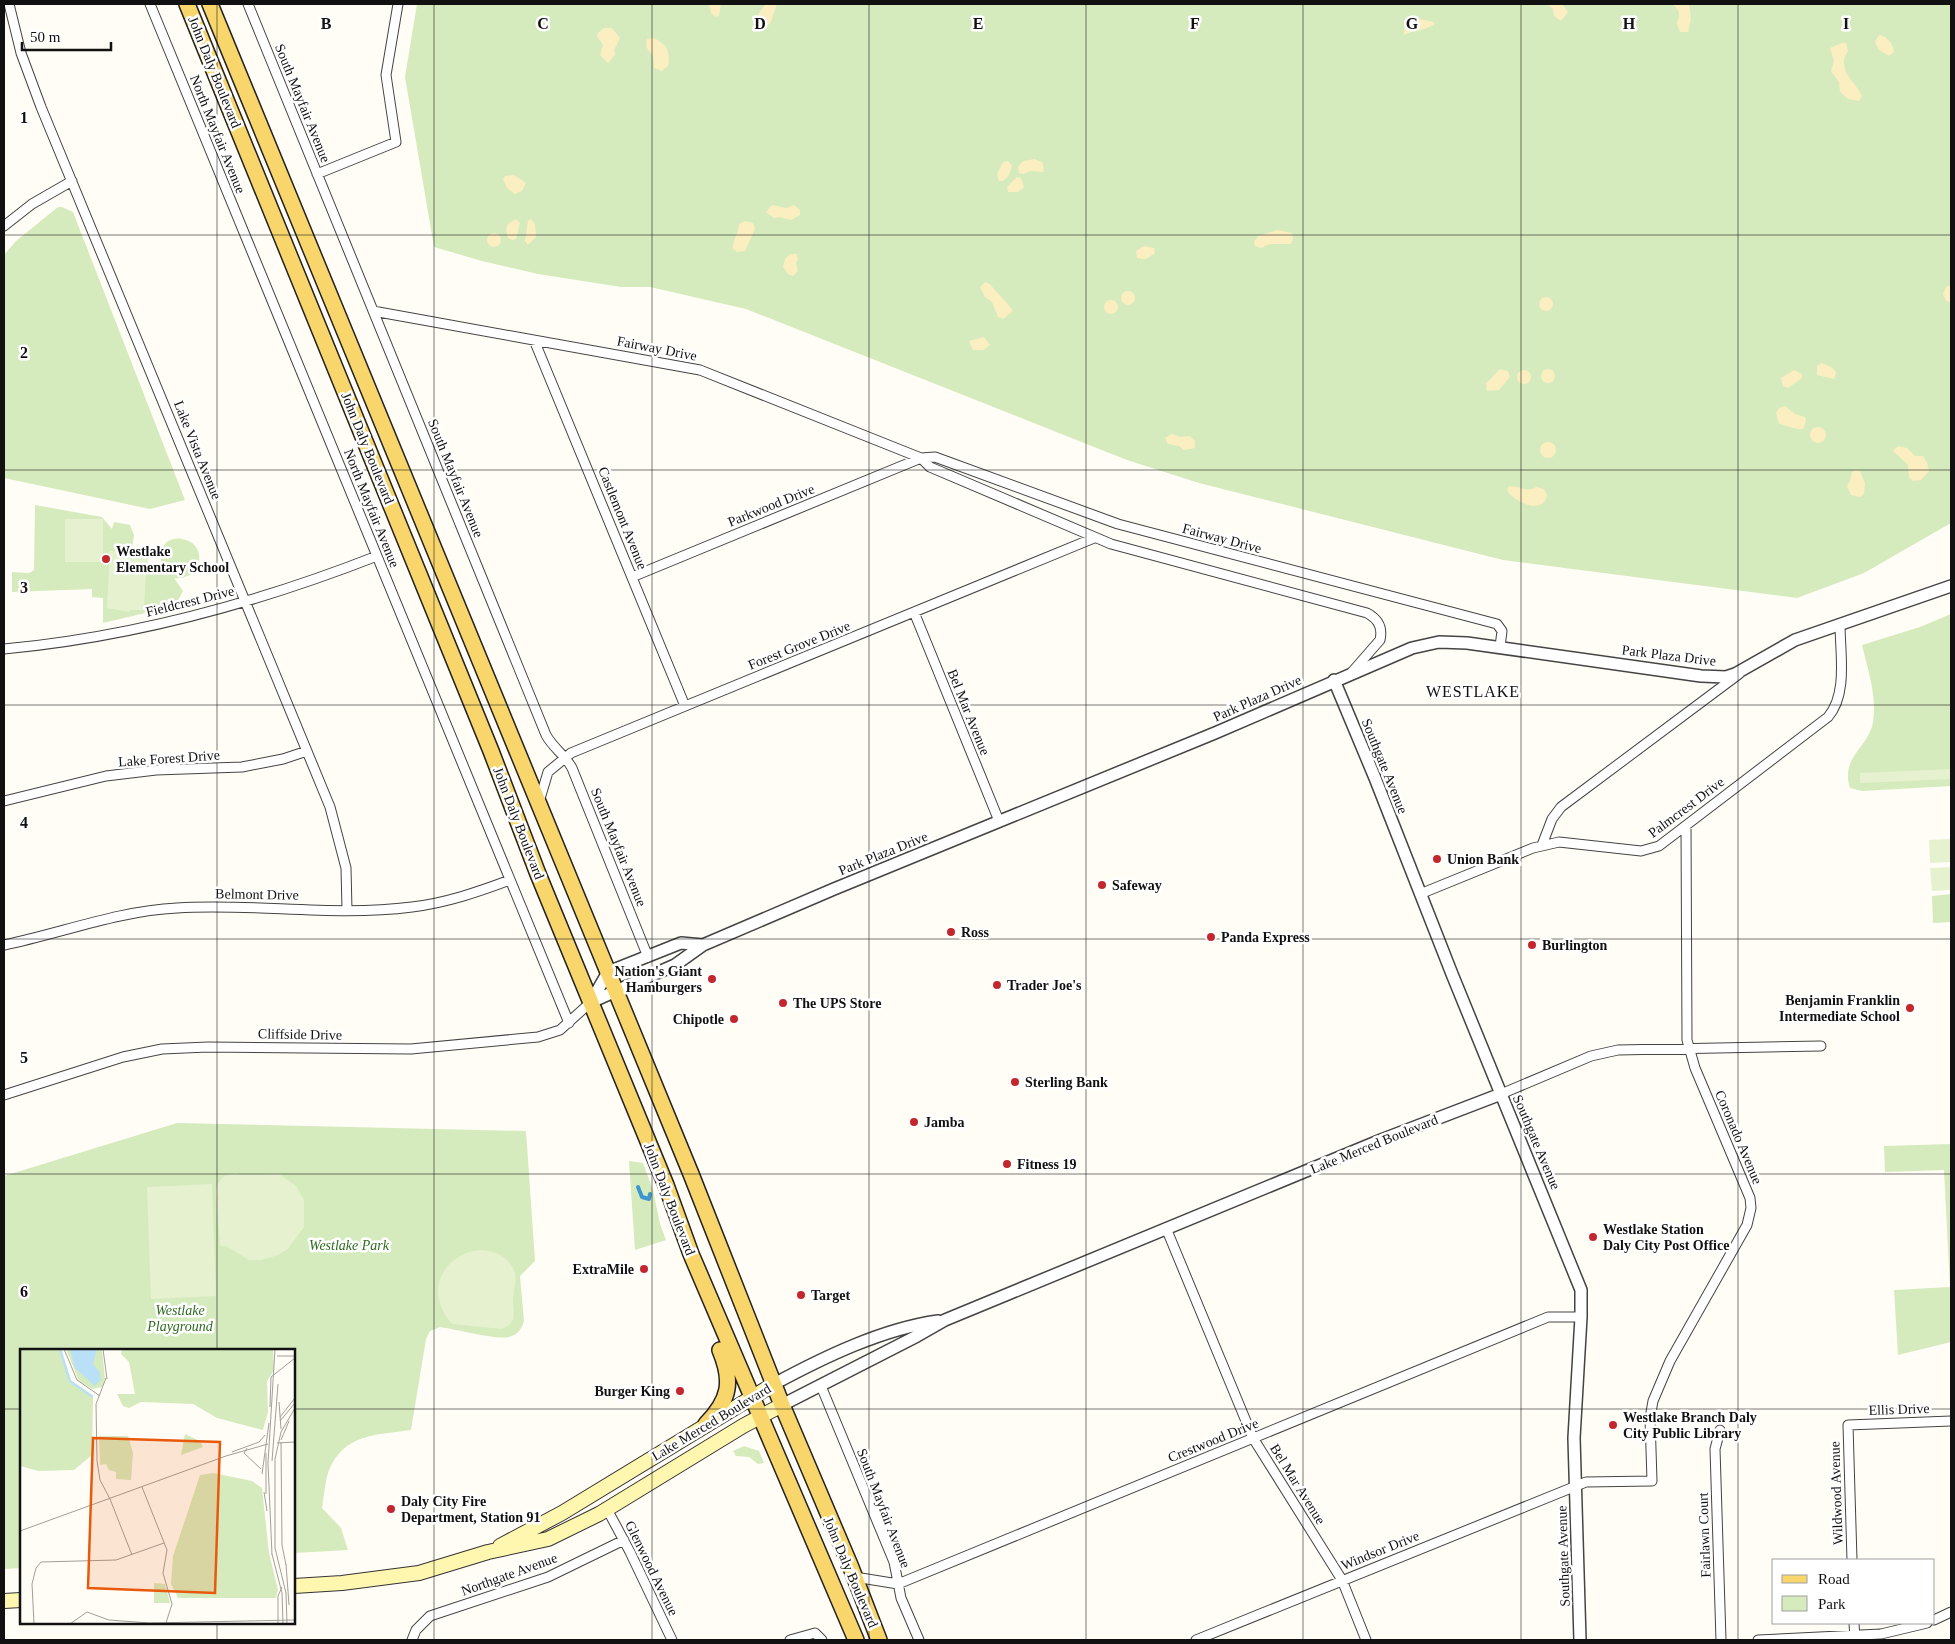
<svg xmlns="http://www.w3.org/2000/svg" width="1955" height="1644" viewBox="0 0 1955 1644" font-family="'Times New Roman',serif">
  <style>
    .green { fill: #d5ebbd }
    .sand { fill: #fbeec1 }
    .pitch { fill: #e6f2cf }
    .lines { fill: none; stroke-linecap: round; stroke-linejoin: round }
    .stream { stroke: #3f96cf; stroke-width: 4 }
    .minor-casing { stroke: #444; stroke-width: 11 }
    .tertiary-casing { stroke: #444; stroke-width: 14 }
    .secondary-casing { stroke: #333; stroke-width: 16 }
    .primary-casing { stroke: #222; stroke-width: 18 }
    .minor { stroke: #fff; stroke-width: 9 }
    .tertiary { stroke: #fff; stroke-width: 11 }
    .secondary { stroke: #fff6b0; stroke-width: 14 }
    .primary { stroke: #f9d66b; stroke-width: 15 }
    .grid { fill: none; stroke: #111; stroke-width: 1; stroke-opacity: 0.55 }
    .poi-dot { fill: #c4262e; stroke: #fff; stroke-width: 2 }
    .labels { text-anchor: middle; stroke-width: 5; stroke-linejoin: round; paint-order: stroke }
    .street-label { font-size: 14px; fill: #111; stroke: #fff }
    .poi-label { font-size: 14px; font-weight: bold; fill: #111; stroke: #fff; text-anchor: start }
    .park-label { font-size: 14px; font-style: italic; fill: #2f6b1f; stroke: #fff }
    .quarter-label { font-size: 16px; letter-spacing: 1px; fill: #111; stroke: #fff }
    .inset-river { fill: none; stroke: #b9e0f7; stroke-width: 2.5 }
    .inset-road { fill: none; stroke: #a09f9a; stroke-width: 1 }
    .view { fill: #e8590c; fill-opacity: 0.15; stroke: #e8590c; stroke-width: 2.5 }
    .inset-edge { fill: none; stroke: #111; stroke-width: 2.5 }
    .grid-label { font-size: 16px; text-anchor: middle; font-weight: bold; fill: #111; stroke: #fff; stroke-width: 5; stroke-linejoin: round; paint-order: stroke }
  </style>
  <rect width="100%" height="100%" fill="#fffdf5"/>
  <path class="green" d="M 417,4 L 1951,4 L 1951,523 L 1864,573 L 1797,598 L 1503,560 L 1199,483 L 1127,460 L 746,309 L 650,287 L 621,287 L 538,274 L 482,261 L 434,247 L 405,77 Z
    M 58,207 L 62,207 L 73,212 L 185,500 L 150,509 L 4,478 L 4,255 L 16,241 Z
    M 35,505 L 102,517 L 112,529 L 114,522 L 130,525 L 134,535 L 132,549 L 148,552 L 147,574 L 159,572 L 168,576 C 155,562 159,535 182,539 C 209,543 203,581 174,578 L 183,591 L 175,606 L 103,623 L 103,598 L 92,597 L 92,589 L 12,592 L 12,572 L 29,573 L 34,570 Z
    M 1951,614 L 1951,786 L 1862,791 L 1850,788 C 1840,757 1869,747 1873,722 C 1877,696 1868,670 1862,645 L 1920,627 Z
    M 1951,894 L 1951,922 L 1933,923 L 1932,896 Z
    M 177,1123 L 526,1131 L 535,1261 L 520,1276 L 524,1321 C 522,1329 517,1335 509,1337 C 496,1340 455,1329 440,1327 L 430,1331 L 426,1339 L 411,1430 C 377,1435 345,1433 329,1470 C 325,1481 324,1496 322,1508 L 341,1528 L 348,1550 L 294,1553 L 294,1350 L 21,1350 L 21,1568 L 4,1569 L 4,1176 Z
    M 1951,1144 L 1951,1342 L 1898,1355 L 1894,1290 L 1950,1287 L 1944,1170 L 1885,1172 L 1884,1146 Z
    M 629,1161 L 643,1163 L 653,1190 L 660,1224 L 666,1240 L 635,1250 Z
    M 744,1446 L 759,1451 L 764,1463 L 758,1464 L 749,1457 L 736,1456 L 733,1451 Z"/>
  <path class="sand" d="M 709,4 L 721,4 L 719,16 L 716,17 L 711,13 Z
    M 766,4 L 777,4 L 770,24 L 763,26 L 758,21 L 759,13 Z
    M 1547,4 L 1562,4 L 1568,12 L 1561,21 L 1554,16 L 1553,9 Z
    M 1672,4 L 1689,4 L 1691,19 L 1688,32 L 1680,32 L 1677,24 C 1680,14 1681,11 1672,4 Z
    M 1420,19 L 1434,22 L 1434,25 L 1419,31 L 1418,22 Z
    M 1413,23 L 1415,30 L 1404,35 L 1404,29 Z
    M 604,28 L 612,28 L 620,38 L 614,50 L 615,55 L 608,63 L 600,55 L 603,45 L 597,36 L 598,33 Z
    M 1879,35 C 1886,35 1894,45 1894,52 L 1889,56 L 1879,50 L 1875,42 Z
    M 653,38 C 666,43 671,51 668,66 L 662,71 L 654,68 L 653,56 L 646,47 L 647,39 Z
    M 1842,43 L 1846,43 L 1848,51 C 1835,70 1856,82 1862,96 L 1859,101 L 1848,99 L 1840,92 L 1839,82 L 1831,71 L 1834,61 L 1830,48 Z
    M 1035,159 L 1043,163 L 1044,172 L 1030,171 L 1023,174 L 1019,173 L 1018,167 L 1023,161 Z
    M 1008,161 L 1012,166 L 1009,175 L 1003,181 L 999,181 L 997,174 L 1003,162 Z
    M 514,175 L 526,183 L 522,191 L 515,194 L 507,188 L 503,179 L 505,176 Z
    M 1017,177 L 1021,178 L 1024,187 L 1018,192 L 1008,192 L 1007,187 Z
    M 772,205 L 786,208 L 794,205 L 800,210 L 800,215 L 791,220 L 779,217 L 774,218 L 766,212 Z
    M 516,219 L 520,223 L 516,239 L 512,240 L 508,238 L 506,230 L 508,224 Z
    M 531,219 L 535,224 L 536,237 L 528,245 L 525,241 L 528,221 Z
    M 745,221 L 753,223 L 755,229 L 745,251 L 737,252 L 733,249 C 732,240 739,233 739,224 Z
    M 1278,230 L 1292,233 L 1293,239 L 1291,244 L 1270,244 L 1261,248 L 1255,246 L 1254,242 L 1258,236 Z
    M487 240a7 7 0 1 1 14 0a7 7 0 1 1-14 0Z
    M 1144,246 L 1154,248 L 1155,253 L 1146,259 L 1137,258 L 1136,251 Z
    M 790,254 L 796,254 L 798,259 L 796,263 L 798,271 L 793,276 L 788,274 L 783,267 L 785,259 Z
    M 985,282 L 990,284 C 997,294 1007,301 1013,311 L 1003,319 L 998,317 L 992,302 L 985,297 L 980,287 Z
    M 1951,285 L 1951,302 L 1946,301 L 1943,294 L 1946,287 Z
    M1121 298a7 7 0 1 1 14 0a7 7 0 1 1-14 0Z
    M1539 304a7 7 0 1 1 14 0a7 7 0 1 1-14 0Z
    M1104 307a7 7 0 1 1 14 0a7 7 0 1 1-14 0Z
    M 984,337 L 990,345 L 984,350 L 973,350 L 969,341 Z
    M 1821,363 C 1827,365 1834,367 1836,373 L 1834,379 L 1817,375 L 1817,366 Z
    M 1500,369 L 1508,371 L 1510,377 L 1499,390 L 1487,391 L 1486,383 C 1492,378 1495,374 1500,369 Z
    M1541 376a7 7 0 1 1 14 0a7 7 0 1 1-14 0Z
    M 1794,370 L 1802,374 L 1802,378 L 1788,388 L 1783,386 L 1781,378 Z
    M1517 377a7 7 0 1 1 14 0a7 7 0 1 1-14 0Z
    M 1785,406 L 1795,414 L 1805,417 L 1806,421 L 1803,429 C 1795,430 1787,425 1779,424 L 1776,413 L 1779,408 Z
    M1810 435a8 8 0 1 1 16 0a8 8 0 1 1-16 0Z
    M 1172,434 L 1180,437 L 1190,436 L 1195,441 L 1195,448 L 1184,450 L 1179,446 L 1168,444 L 1165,438 Z
    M1540 450a8 8 0 1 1 16 0a8 8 0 1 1-16 0Z
    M 1898,446 L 1907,448 L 1915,456 L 1923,456 L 1927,462 L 1929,471 L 1921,480 L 1913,481 L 1909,477 L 1908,465 L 1893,451 Z
    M 1855,470 L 1860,471 L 1865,483 L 1864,494 L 1860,497 L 1851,495 L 1847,486 L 1850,481 L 1852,472 Z
    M 1510,486 C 1520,486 1527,493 1536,487 L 1544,489 L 1547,495 C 1543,515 1517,503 1508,492 L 1507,488 Z"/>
  <path class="pitch" d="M 65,519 L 103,519 L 103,562 L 65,562 Z
    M 110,551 L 147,553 L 144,610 L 130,610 L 130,612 L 107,608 Z
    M 1951,769 L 1951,779 L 1860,783 L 1860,773 Z
    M 1951,839 L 1951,862 L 1930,863 L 1929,840 Z
    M 1951,867 L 1951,890 L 1932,891 L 1930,868 Z
    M 235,1173 L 243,1175 L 279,1174 L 296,1186 L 304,1200 L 304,1227 L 288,1249 L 278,1255 L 261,1260 L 249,1260 L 226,1246 L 220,1246 L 216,1191 L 218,1183 L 224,1176 Z
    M 212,1184 L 216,1296 L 151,1299 L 147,1187 Z
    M 473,1251 C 489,1248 510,1255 515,1273 C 517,1280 513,1292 513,1300 C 513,1313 518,1322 502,1329 L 452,1324 C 427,1296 437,1261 473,1251 Z"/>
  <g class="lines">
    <path class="stream" d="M 638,1187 L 642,1197 L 649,1199 L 650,1194"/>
    <defs>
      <path id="minor" d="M 9,4 L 21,53 L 41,107 L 330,807 L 346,868 L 347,910
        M 150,4 L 569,1023
        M 248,4 L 546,735 C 553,748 565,755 572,768 L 648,957
        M 317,174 L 396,142 L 386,75 L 398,4
        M 4,226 L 32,204 L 72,181
        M 373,311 L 700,370 L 921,458 L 930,467 L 1111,544 L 1367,613 C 1378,619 1383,627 1380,640 L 1352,672
        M 534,340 L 685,706
        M 632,577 L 921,458 L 935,457 L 1118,524 L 1497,624 L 1502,631 L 1500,647
        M 914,612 L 999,821
        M 4,649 C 133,637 257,603 377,556
        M 4,801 L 106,776 L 156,770 L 242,767 L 283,759 L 307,751
        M 539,802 L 548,772 L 571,753 L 1094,538
        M 1542,845 L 1552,819 L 1561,807 L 1739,674
        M 1420,894 L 1533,848 L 1559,842 L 1641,851 L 1659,846 L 1828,717 C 1848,694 1840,653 1840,624
        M 4,945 C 62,933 117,911 177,908 C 255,903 334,917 412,907 C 446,903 478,892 510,880
        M 1501,1094 L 1591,1056 L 1618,1050 L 1821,1046
        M 4,1095 L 123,1057 L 162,1049 L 208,1047 L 411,1049 L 538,1037 L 560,1030 L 591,1002
        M 1166,1228 L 1253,1438 L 1342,1580 L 1366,1640
        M 821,1386 L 894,1562 L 901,1598 L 919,1640
        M 1720,1430 L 1715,1449 L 1721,1640
        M 607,1509 L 630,1552 L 672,1640
        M 1852,1560 L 1848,1425 L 1951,1421
        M 855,1577 L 898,1584 L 1548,1317 L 1581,1317
        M 1934,1620 L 1951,1612
        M 1854,1623 L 1855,1640
        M 412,1640 L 416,1630 L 430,1616 L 548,1577 L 624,1540
        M 790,1640 L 815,1633 L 822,1640
        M 1196,1640 L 1586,1482 L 1652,1481 L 1650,1418 L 1653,1401 L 1670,1361 L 1747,1225 L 1751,1208 L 1750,1198 L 1695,1068 L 1687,1040 L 1686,826
        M 1758,1640 L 1881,1634 L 1927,1623"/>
      <path id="tertiary" d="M 1334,680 L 1375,778 L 1452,974 L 1581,1290 L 1581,1317 L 1574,1438 L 1580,1640
        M 591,1002 L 675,965 L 703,945 L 834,889 L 1215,733 L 1412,648 L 1439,642 L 1467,643 L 1701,676 L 1726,677 L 1735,674 L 1795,640 L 1951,586
        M 591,1002 L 608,972 L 681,943 L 703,945
        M 774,1384 C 824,1357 882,1329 938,1321
        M 782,1405 L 917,1336 L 945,1320 L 1381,1140 L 1501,1094"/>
      <path id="secondary" d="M 500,1546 L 562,1513 L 774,1384
        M 294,1586 L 342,1583 L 419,1573 L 488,1552 L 548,1539 L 599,1514 L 743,1426 L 782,1405
        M 4,1601 L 21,1600"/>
      <path id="primary" d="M 187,4 L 491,751 L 538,874 L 666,1185 L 691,1254 L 856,1640
        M 210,4 L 691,1174 L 782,1405 L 850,1565 L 879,1640
        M 706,1424 C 730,1400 733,1381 720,1350"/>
    </defs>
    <use href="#minor" class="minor-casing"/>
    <use href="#tertiary" class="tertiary-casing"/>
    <use href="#secondary" class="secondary-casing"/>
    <use href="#primary" class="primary-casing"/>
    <use href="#minor" class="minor"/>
    <use href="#tertiary" class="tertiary"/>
    <use href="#secondary" class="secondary"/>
    <use href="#primary" class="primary"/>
  </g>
  <path class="grid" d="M 217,4 L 217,1350M 434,4 L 434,1640M 652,4 L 652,1640M 869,4 L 869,1640M 1086,4 L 1086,1640M 1303,4 L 1303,1640M 1521,4 L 1521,1640M 1738,4 L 1738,1640M 4,235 L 1951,235M 4,470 L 1951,470M 4,705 L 1951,705M 4,939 L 1951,939M 4,1174 L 1951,1174M 4,1409 L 21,1409M 294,1409 L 1951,1409M 217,1623 L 217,1640"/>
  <g class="poi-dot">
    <circle cx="106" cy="559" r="5"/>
    <circle cx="1437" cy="859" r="5"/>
    <circle cx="1102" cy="885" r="5"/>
    <circle cx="951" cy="932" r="5"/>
    <circle cx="1211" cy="937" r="5"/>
    <circle cx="1532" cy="945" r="5"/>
    <circle cx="712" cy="979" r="5"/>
    <circle cx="997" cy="985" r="5"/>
    <circle cx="783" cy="1003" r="5"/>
    <circle cx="1910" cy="1008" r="5"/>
    <circle cx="734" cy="1019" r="5"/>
    <circle cx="1015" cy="1082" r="5"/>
    <circle cx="914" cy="1122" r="5"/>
    <circle cx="1007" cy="1164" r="5"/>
    <circle cx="1593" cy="1237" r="5"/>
    <circle cx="644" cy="1269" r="5"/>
    <circle cx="801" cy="1295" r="5"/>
    <circle cx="680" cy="1391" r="5"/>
    <circle cx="1613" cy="1425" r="5"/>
    <circle cx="391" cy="1509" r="5"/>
  </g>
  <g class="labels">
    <g class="street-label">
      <text transform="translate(215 72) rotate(68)" y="5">John Daly Boulevard</text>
      <text transform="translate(303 103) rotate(68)" y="5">South Mayfair Avenue</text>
      <text transform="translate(218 134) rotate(68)" y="5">North Mayfair Avenue</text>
      <text transform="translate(657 348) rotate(11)" y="5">Fairway Drive</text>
      <text transform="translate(368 448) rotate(68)" y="5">John Daly Boulevard</text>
      <text transform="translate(198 450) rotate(68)" y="5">Lake Vista Avenue</text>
      <text transform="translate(456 478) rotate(68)" y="5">South Mayfair Avenue</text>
      <text transform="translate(771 505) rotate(-22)" y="5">Parkwood Drive</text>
      <text transform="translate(372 508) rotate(68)" y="5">North Mayfair Avenue</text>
      <text transform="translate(623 518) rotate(68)" y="5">Castlemont Avenue</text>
      <text transform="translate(1222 538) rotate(15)" y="5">Fairway Drive</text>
      <text transform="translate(190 601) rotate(-14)" y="5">Fieldcrest Drive</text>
      <text transform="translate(799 645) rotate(-22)" y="5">Forest Grove Drive</text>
      <text transform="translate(1669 655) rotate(7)" y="5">Park Plaza Drive</text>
      <text transform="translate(1257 698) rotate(-24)" y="5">Park Plaza Drive</text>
      <text transform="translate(969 712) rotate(68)" y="5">Bel Mar Avenue</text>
      <text transform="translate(169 758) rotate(-4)" y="5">Lake Forest Drive</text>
      <text transform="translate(1385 766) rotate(68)" y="5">Southgate Avenue</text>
      <text transform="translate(1686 807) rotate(-37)" y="5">Palmcrest Drive</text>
      <text transform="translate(519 823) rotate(69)" y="5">John Daly Boulevard</text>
      <text transform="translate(619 847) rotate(68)" y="5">South Mayfair Avenue</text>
      <text transform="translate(883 853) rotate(-22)" y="5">Park Plaza Drive</text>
      <text transform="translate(257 894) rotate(1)" y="5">Belmont Drive</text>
      <text transform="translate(300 1034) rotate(1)" y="5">Cliffside Drive</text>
      <text transform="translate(1739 1137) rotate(67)" y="5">Coronado Avenue</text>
      <text transform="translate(1537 1142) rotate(67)" y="5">Southgate Avenue</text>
      <text transform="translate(1374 1144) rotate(-22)" y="5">Lake Merced Boulevard</text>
      <text transform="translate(670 1199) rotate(69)" y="5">John Daly Boulevard</text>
      <text transform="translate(1899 1409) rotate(-2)" y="5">Ellis Drive</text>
      <text transform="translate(711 1422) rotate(-31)" y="5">Lake Merced Boulevard</text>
      <text transform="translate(1213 1440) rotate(-22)" y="5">Crestwood Drive</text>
      <text transform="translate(1298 1484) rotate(58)" y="5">Bel Mar Avenue</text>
      <text transform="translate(1836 1493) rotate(-92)" y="5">Wildwood Avenue</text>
      <text transform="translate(884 1508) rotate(69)" y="5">South Mayfair Avenue</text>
      <text transform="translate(1704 1535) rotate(-92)" y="5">Fairlawn Court</text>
      <text transform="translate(1380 1550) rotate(-22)" y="5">Windsor Drive</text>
      <text transform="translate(1563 1556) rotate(-92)" y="5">Southgate Avenue</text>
      <text transform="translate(652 1568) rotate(64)" y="5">Glenwood Avenue</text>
      <text transform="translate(851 1572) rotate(67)" y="5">John Daly Boulevard</text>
      <text transform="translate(509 1574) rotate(-20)" y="5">Northgate Avenue</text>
    </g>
    <g class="poi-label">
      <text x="116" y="556">Westlake<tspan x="116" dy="16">Elementary School</tspan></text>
      <text x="1447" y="864">Union Bank</text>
      <text x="1112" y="890">Safeway</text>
      <text x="961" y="937">Ross</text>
      <text x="1221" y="942">Panda Express</text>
      <text x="1542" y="950">Burlington</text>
      <text x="702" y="976" text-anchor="end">Nation's Giant<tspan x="702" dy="16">Hamburgers</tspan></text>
      <text x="1007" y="990">Trader Joe's</text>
      <text x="1900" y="1005" text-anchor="end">Benjamin Franklin<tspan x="1900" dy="16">Intermediate School</tspan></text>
      <text x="793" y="1008">The UPS Store</text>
      <text x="724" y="1024" text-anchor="end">Chipotle</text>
      <text x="1025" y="1087">Sterling Bank</text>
      <text x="924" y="1127">Jamba</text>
      <text x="1017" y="1169">Fitness 19</text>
      <text x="1603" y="1234">Westlake Station<tspan x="1603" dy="16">Daly City Post Office</tspan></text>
      <text x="634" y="1274" text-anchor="end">ExtraMile</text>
      <text x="811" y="1300">Target</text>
      <text x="670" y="1396" text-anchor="end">Burger King</text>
      <text x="1623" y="1422">Westlake Branch Daly<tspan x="1623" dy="16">City Public Library</tspan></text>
      <text x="401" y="1506">Daly City Fire<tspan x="401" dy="16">Department, Station 91</tspan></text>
    </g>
    <g class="park-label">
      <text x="349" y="1250">Westlake Park</text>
      <text x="180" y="1315">Westlake<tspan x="180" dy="16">Playground</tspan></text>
    </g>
    <g class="quarter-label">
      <text x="1473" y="697">WESTLAKE</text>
    </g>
  </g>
  <g transform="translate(20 1349)">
    <rect width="275" height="275" fill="#fffdf5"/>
    <path d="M 0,0 L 40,0 L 50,32 L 73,49 L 72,106 L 54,121 L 19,122 L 0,117 ZM 46,0 L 82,0 L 85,30 L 82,38 L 72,40 L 59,32 ZM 102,0 L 253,0 L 254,21 L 247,32 L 248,63 L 243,81 L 197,69 L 173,55 L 121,53 L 109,59 L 103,57 L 97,45 L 115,45 L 109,13 L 101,5 ZM 165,85 L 180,92 L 183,98 L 161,106 ZM 79,87 L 108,87 L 113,104 L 111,131 L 96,130 L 96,123 L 89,121 L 86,115 L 80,116 ZM 193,124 L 232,132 L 242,139 L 249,204 L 258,241 L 256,249 L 158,249 L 151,235 L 153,207 L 180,126 ZM 134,234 L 145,235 L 150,254 L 134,254 Z" fill="#d5ebbd"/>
    <path d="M 50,0 L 77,0 L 73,15 L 79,22 L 81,30 L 75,37 L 55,19 Z" fill="#b9e0f7"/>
    <path class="inset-river" d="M 40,0 L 50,32 L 73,48"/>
    <path class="inset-road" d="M 44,0 L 57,31 L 80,47M 83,0 L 87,30M 257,7 L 275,7M 86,29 L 76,55 L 77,112 L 80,131 L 90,150M 259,53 L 261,80M 250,58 L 251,28 L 275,9M 260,68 L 275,49M 260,72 L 275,54M 261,91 L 269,72M 261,93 L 262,196 L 266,216M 257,94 L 275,93M 227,99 L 224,104 L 241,120M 212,103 L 239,93 L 245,86M 246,104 L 246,145M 252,112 L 258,35M 242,125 L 249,74M 122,138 L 147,201 L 143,224 L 152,255 L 146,274M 244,143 L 247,162M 90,150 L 112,206M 0,182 L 206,107 L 248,95M 252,205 L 262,244 L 263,275M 252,206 L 248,114 L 255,0M 266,215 L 269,256M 14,275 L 12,235 L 16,219 L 21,213 L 96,211 L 144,194M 50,275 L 67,263 L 89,271 L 129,274 L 275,271M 258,275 L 258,247 L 262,238M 267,275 L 266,244 L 255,199 L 255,110 L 261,83 L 275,59"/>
    <path class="view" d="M 73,89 L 200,93 L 195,244 L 68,239 Z"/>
    <rect width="275" height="275" class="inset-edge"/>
  </g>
  <g class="grid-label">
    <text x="326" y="29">B</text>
    <text x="543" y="29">C</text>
    <text x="760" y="29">D</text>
    <text x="978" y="29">E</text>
    <text x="1195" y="29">F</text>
    <text x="1412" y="29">G</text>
    <text x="1629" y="29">H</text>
    <text x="1846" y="29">I</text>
    <text x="24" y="123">1</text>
    <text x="24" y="358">2</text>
    <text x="24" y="593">3</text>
    <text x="24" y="828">4</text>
    <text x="24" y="1063">5</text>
    <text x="24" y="1297">6</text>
  </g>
  <rect width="1955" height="1644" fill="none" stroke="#111111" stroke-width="10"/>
  <rect x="1772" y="1559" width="162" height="65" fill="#ffffff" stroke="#a0a0a0"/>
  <rect x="1782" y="1575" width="25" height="8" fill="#f9d66b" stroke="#a0a0a0"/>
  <text x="1818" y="1584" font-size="15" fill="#111111">Road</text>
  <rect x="1782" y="1596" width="25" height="15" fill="#d5ebbd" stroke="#a0a0a0"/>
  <text x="1818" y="1609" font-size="15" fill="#111111">Park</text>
  <path d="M22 42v8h89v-8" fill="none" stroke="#111111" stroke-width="2.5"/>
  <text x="30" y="42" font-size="15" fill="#111111" stroke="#ffffff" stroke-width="4" paint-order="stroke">50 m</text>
</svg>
